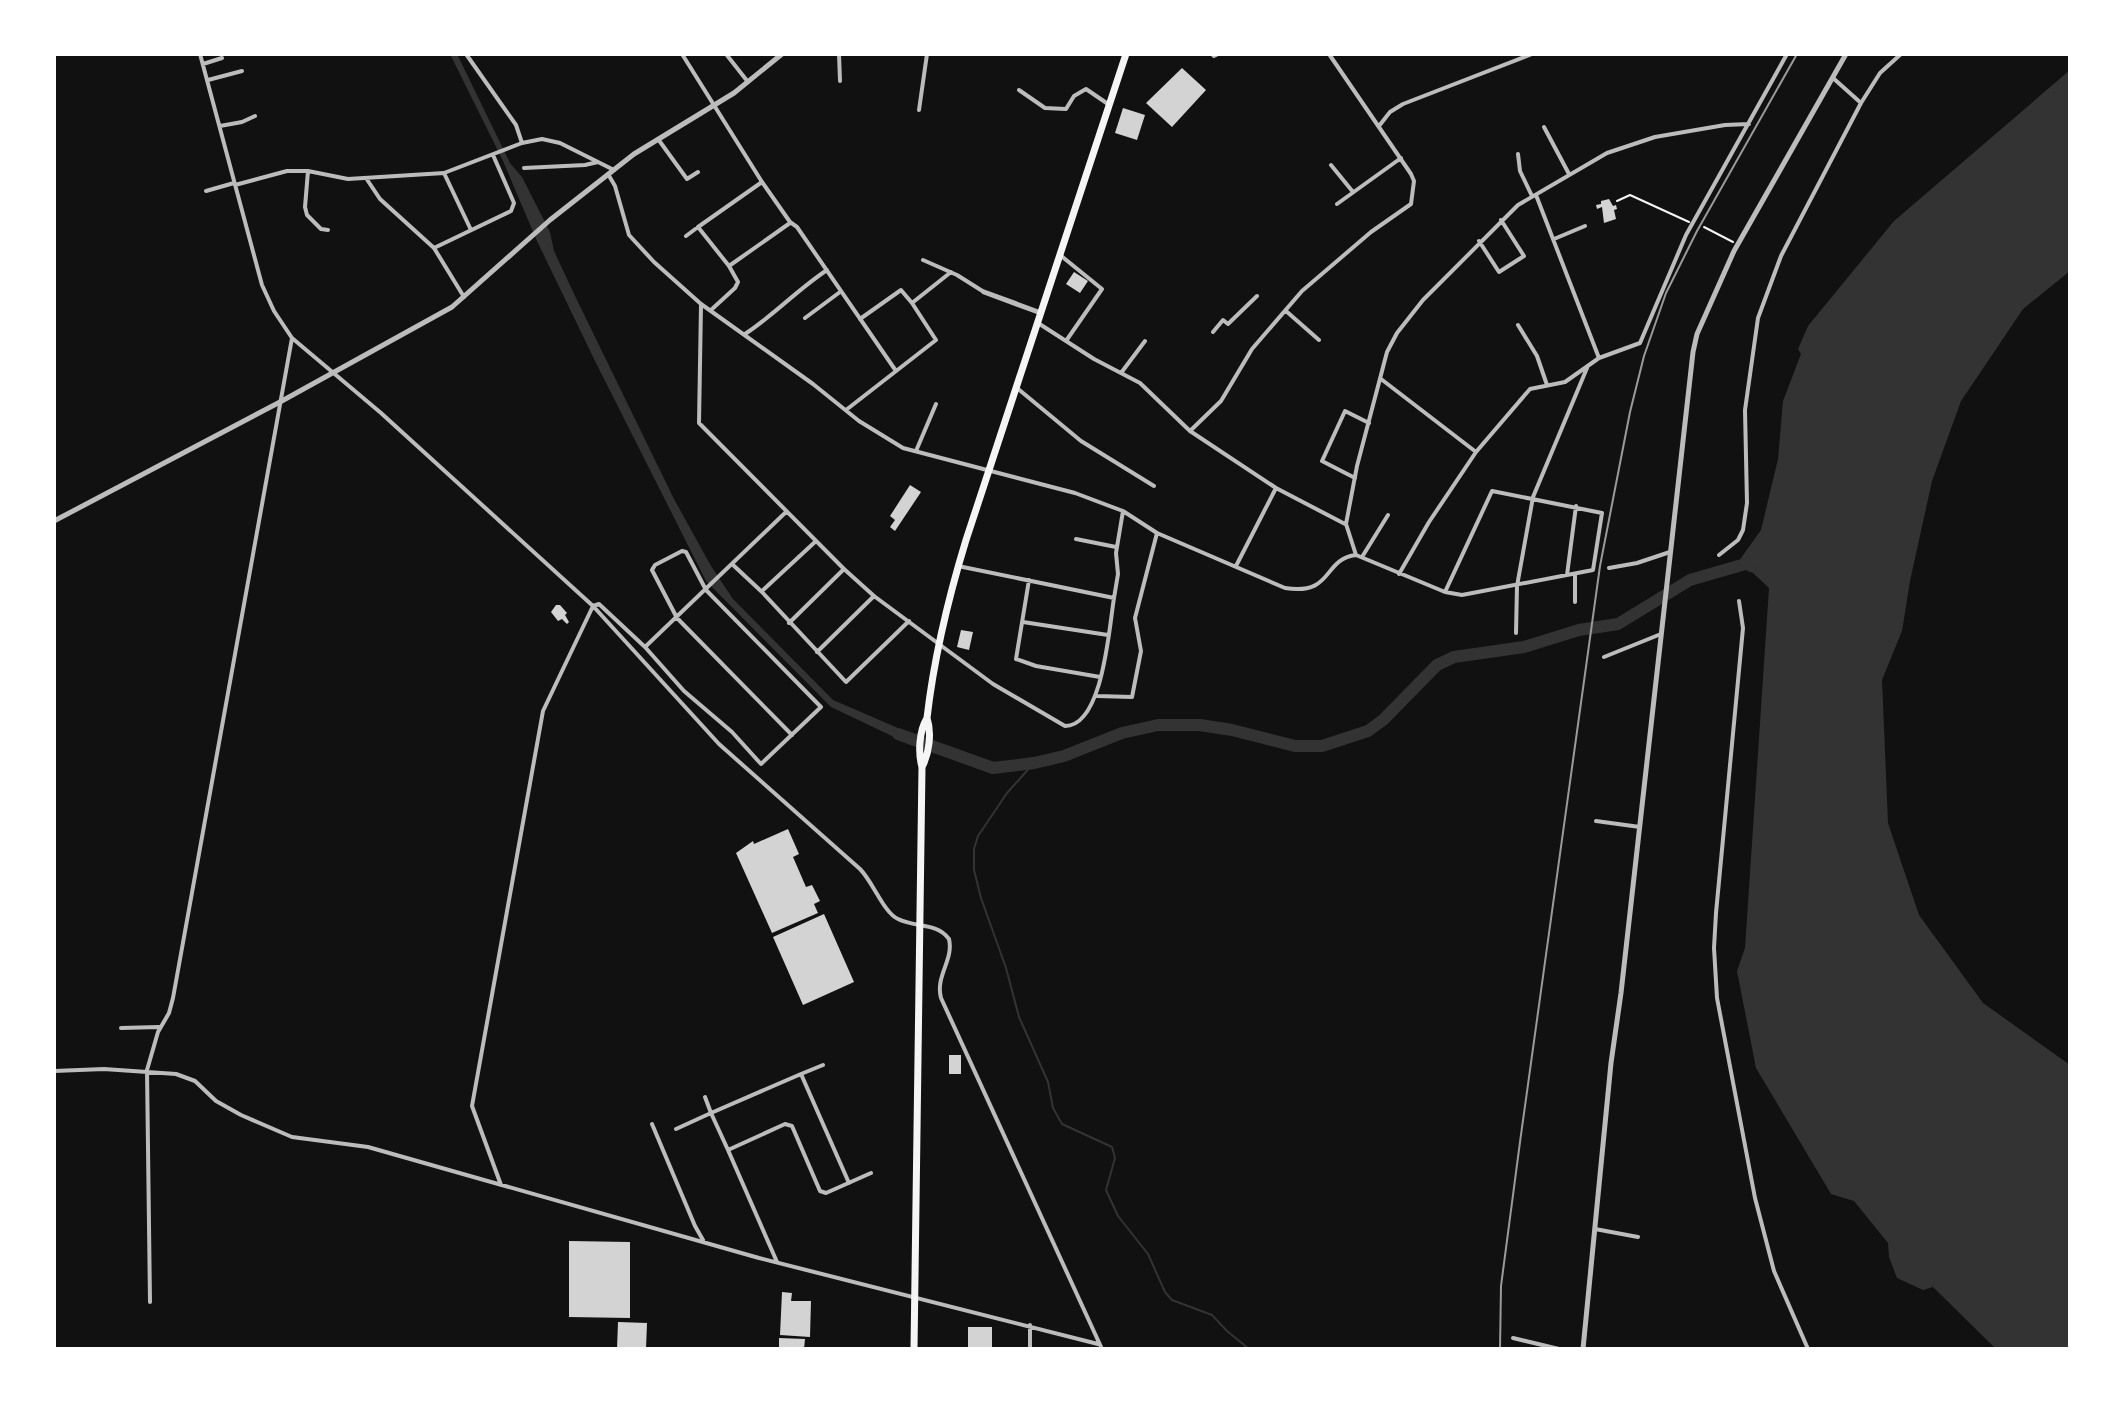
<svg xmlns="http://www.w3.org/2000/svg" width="2124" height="1403" viewBox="0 0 2124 1403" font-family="'Space Grotesk',sans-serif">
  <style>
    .water { fill: #333 }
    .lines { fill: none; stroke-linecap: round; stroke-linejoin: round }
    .stream { stroke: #333; stroke-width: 2 }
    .river { stroke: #333; stroke-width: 12 }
    .building { fill: #d3d3d3 }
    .path { stroke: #f5f5f5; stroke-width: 2 }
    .minor { stroke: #bcbcbc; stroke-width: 4 }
    .tertiary { stroke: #bcbcbc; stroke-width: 5 }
    .trunk { stroke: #f5f5f5; stroke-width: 7 }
    .rail { stroke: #9a9a9a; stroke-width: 2 }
  </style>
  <rect width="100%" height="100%" fill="#111"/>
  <path class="water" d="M 450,54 L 457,54 L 510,163 L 522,177 L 550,232 L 554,251 L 576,298 L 674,499 L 711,566 L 733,599 L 833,700 L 912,734 L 911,745 L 831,707 L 706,581 L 594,359 L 537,241 L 503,161 Z
    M 2070,70 L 2070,271 L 2023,309 L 1961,401 L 1932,481 L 1910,581 L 1902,631 L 1882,680 L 1888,823 L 1919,915 L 1983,1003 L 2070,1065 L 2070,1349 L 1996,1349 L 1933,1287 L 1923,1290 L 1897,1278 L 1889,1257 L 1888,1243 L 1854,1201 L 1831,1194 L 1756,1068 L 1737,971 L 1745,948 L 1769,588 L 1753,573 L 1747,571 L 1741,558 L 1761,530 L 1778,459 L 1783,401 L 1801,354 L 1798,349 L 1808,326 L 1894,221 Z"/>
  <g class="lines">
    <path class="stream" d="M 1034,763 L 1007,793 L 978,836 L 974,849 L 974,870 L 981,898 L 1006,968 L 1019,1017 L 1048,1082 L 1053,1108 L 1062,1124 L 1112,1147 L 1115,1158 L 1106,1190 L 1118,1216 L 1148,1254 L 1165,1292 L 1172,1300 L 1212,1315 L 1227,1331 L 1249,1349"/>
    <path class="river" d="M 898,734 L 993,768 L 1034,763 L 1064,756 L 1122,733 L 1158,725 L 1200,725 L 1232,730 L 1295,746 L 1322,746 L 1368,731 L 1383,720 L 1437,665 L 1454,657 L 1524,647 L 1579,630 L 1618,624 L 1690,580 L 1759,560"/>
  </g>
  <path class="building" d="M 1182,68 L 1206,90 L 1172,127 L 1146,103 Z
    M 1123,108 L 1145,115 L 1137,140 L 1115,133 Z
    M 1609,199 L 1613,206 L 1616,205 L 1617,209 L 1614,210 L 1616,219 L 1604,223 L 1602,207 L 1597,209 L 1596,205 L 1601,204 L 1601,201 Z
    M 1074,272 L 1088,281 L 1080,293 L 1066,284 Z
    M 910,485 L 921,492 L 895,531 L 890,527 L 895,520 L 890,516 Z
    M 556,605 L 560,605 L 567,613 L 565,615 L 569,622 L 567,624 L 562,619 L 558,621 L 551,612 Z
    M 961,630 L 973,632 L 969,650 L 957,647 Z
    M 788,829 L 799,854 L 793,857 L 806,887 L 812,885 L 820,901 L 814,904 L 818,913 L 772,933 L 736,853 L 753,841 L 754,844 Z
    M 824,914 L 854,982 L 803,1005 L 773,937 Z
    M 949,1055 L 961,1055 L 961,1074 L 949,1074 Z
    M 569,1241 L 630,1242 L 630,1318 L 569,1317 Z
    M 782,1292 L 792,1293 L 791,1301 L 811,1301 L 810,1337 L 780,1335 Z
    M 618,1322 L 647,1323 L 646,1349 L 617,1349 Z
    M 968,1327 L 992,1327 L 992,1349 L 968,1349 Z
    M 779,1338 L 805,1339 L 804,1349 L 779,1349 Z"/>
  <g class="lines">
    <path class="path" d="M 1617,201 L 1630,195 L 1689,222
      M 1704,227 L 1733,242"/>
    <path class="minor" d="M 200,54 L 262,285 L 274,311 L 292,338 L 381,413 L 593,606 L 719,744 L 860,869 C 873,882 884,913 898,919 C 915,928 937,922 949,939 C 954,960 935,976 941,998 L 1102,1349
      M 466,54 L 516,125 L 522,143
      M 682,54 L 762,182 L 790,222 L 797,227 L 896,371
      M 726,54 L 748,82
      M 839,54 L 840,81
      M 1212,54 L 1214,56 L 1218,54
      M 203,64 L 222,58
      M 1833,78 L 1861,103
      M 208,80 L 242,71
      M 1019,90 L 1045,108 L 1066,109 L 1074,96 L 1086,89 L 1108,104
      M 919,110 L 927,54
      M 220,126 L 242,122 L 255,116
      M 1379,126 L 1390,112 L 1403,104 L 1532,54
      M 1544,127 L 1569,174
      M 658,139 L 687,179 L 698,172
      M 1518,154 L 1520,171 L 1532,196
      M 1331,165 L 1353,192
      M 524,168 L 585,165 L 598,162
      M 308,171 L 305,207 L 307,215 L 321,229 L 328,230
      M 444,173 L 471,230
      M 608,174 L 615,186 L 629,235 L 654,262 L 701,304 L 813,384 L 859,421 L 903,448 L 1075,493 L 1123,511 L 1157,533 L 1285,588 C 1334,596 1322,559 1356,555 L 1445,592 L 1462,595 L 1593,570 L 1602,513 L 1492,491 L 1445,592
      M 366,178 L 380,199 L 434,248 L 511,211 L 514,203 L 493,155
      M 235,185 L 287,171 L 308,171 L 348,179 L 444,173 L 522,143 L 542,139 L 560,143 L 614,170
      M 206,191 L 234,183
      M 1536,195 L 1599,358
      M 1337,204 L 1401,158
      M 698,227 L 762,182
      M 686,236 L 698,227 L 729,266
      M 1554,239 L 1585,226
      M 1479,241 L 1499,272 L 1524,256 L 1501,220
      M 434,248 L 464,297
      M 1060,255 L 1102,289 L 1066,341
      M 923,260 L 957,275 L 984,292
      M 701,305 L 699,423 L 844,569 L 874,596 L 993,684 L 1065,726 C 1103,726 1109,628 1114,598 L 958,566
      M 711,310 L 735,288 L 738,282 L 729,266 L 790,223
      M 1286,311 L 1319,340
      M 805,318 L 840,292
      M 860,319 L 901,290 L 912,303
      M 1038,323 L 1094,359 L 1140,383 L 1190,431 L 1276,488 L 1236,566
      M 1518,325 L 1537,356 L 1547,385
      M 1213,332 L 1223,320 L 1228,324 L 1257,296
      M 745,334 C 774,315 797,290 827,270
      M 1121,373 L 1145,341
      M 1381,379 L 1476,452
      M 1017,388 L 1081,441 L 1154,486
      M 846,410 L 936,340 L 912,303 L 951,272
      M 1190,431 L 1221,401 L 1252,349 L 1302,291 L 1371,232 L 1411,204 L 1414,181 L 1411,174 L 1329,54
      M 916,451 L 936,404
      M 1355,478 L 1322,461 L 1345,411 L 1369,423
      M 1276,488 L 1345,524
      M 1076,539 L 1116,547
      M 1356,555 L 1346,524 L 1357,466 L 1387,352 L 1397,333 L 1423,300 L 1518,205 L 1607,153 L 1655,137 L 1725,125 L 1749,124
      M 1719,555 L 1738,540 L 1743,530 L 1747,503 L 1745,410 L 1758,318 L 1781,256 L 1861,103 L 1880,73 L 1901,54
      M 1362,557 L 1388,515
      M 732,564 L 762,592 L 846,682 L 909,621
      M 1609,568 L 1637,563 L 1670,552
      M 1399,574 L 1429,522 L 1476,452 L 1530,389 L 1565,382 L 1599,358 L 1640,343 L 1686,235 L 1787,54
      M 1567,575 L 1576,506
      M 1029,580 L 1016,659 L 1036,666 L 1100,677
      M 762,591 L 816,541
      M 1114,598 L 1118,574 L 1116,553 L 1123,511
      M 1739,601 L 1743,628 L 1716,913 L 1714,948 L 1717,998 L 1755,1198 L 1774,1271 L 1808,1349
      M 1575,602 L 1575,574
      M 593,606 L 599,604 L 645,647 L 684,691 L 732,732 L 761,764 L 821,707 L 706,590 L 686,552 L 682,551 L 655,565 L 652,570 L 677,618 L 792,735
      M 1023,622 L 1108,635
      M 789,623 L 844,569
      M 1516,633 L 1517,586 L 1533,497 L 1587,368
      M 645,647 L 786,512
      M 817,652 L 874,596
      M 1604,657 L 1661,634
      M 1097,696 L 1132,697 L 1141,651 L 1135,618 L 1157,533
      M 1596,821 L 1640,827
      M 121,1028 L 159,1027
      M 54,1071 L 104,1069 L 176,1074 L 195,1081 L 216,1101 L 241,1115 L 292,1137 L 368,1147 L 759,1258 L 1098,1344
      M 801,1074 L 823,1065
      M 652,1124 L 695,1226 L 703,1240
      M 676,1129 L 711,1113 L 705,1097
      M 728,1150 L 777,1262
      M 849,1183 L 801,1074 L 711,1113 L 728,1150 L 785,1124 L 792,1126 L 820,1191 L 826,1193 L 871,1173
      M 501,1185 L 472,1106 L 543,711 L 593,606
      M 1595,1229 L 1638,1237
      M 150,1302 L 147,1070 L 158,1032 L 169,1013 L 173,998 L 292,338
      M 1513,1338 L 1559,1349
      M 1030,1349 L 1030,1325"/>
    <path class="tertiary" d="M 984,292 L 1041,313
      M 54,521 L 280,402 L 452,307 L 550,220 L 634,154 L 734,93 L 782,54
      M 1583,1349 L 1611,1063 L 1621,993 L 1693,352 L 1697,334 L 1734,251 L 1846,54"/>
    <path class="trunk" d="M 922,767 C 929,754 932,733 927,718
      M 914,1349 L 922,767 C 918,753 919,731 927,718 C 934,657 948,599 966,540 L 1126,54"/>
    <path class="rail" d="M 1500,1349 L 1501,1286 L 1520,1142 L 1600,566 L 1630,412 L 1644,356 L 1666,293 L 1697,231 L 1797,54"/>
  </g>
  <rect width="2124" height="1403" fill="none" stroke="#ffffff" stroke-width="112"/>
</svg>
